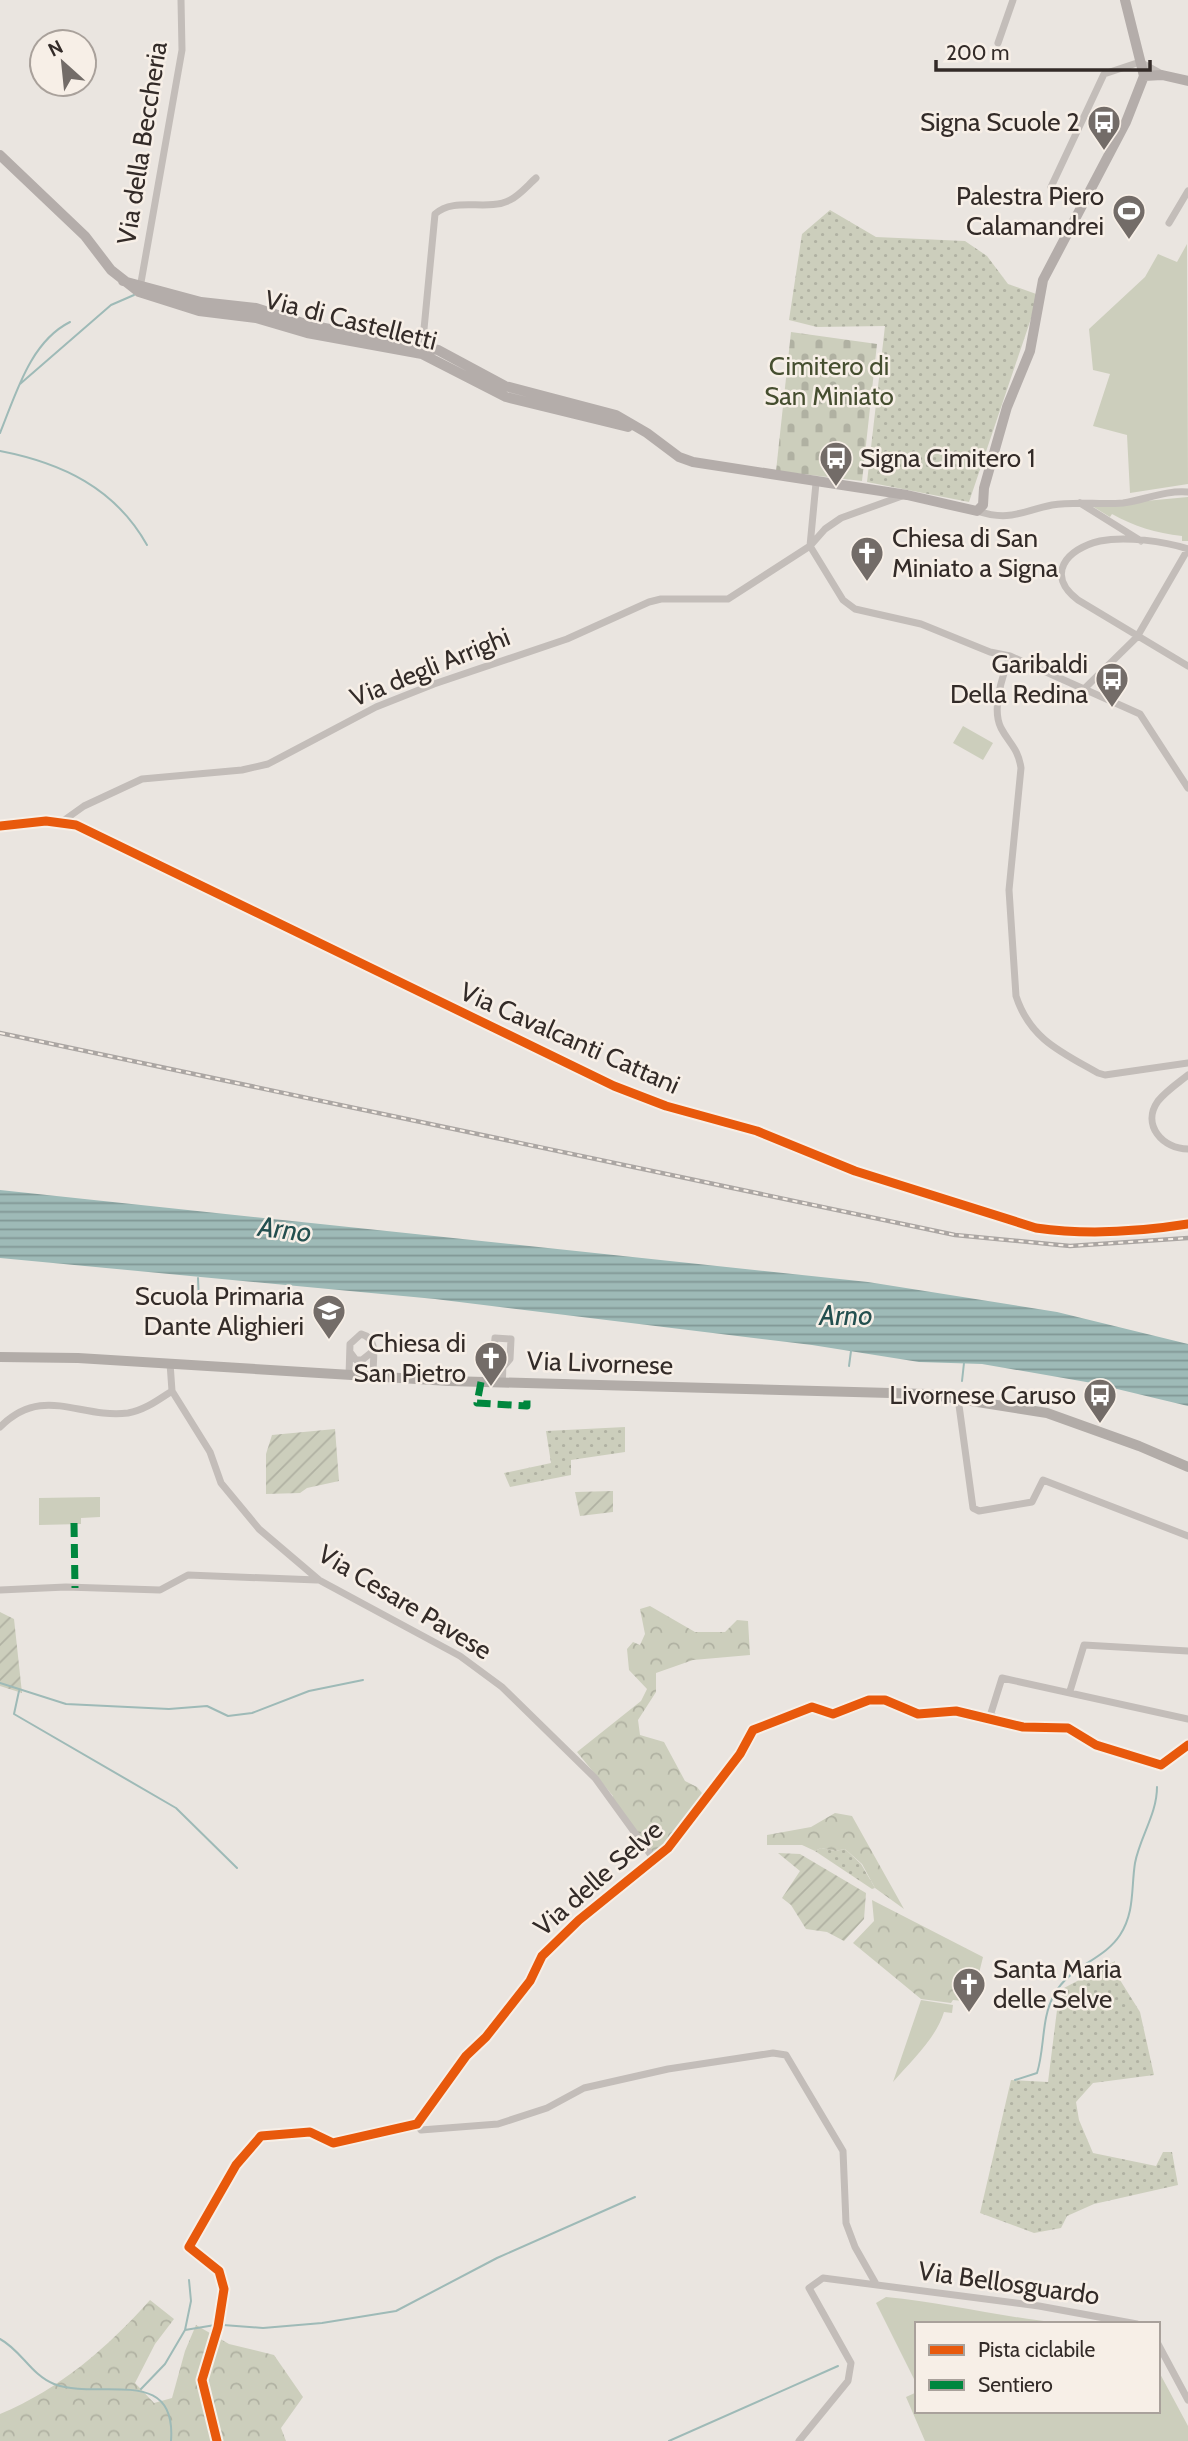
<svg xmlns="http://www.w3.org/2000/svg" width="1188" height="2441" viewBox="0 0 1188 2441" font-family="Cabin,sans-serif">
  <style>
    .grass { fill: url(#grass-dots) }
    .forest { fill: url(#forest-crowns) }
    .cemetery { fill: url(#cemetery-stones) }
    .park { fill: #cccebc }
    .garden { fill: url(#garden-furrows) }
    .water { fill: url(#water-rules) }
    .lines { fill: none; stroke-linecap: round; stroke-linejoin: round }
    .stream { stroke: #9ebab7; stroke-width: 2 }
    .street { stroke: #c3bdb9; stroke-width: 7 }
    .secondary { stroke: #b4adaa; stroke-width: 10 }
    .primary { stroke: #b2aca8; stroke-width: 10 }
    .rail-casing { stroke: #aba6a3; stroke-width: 4.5 }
    .rail { stroke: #f7efe7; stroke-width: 2; stroke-dasharray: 5; stroke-linecap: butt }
    .quiet { stroke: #00873e; stroke-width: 7; stroke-dasharray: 14 7; stroke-linecap: butt }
    .cycleway-casing { stroke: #f7efe7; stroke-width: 13 }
    .cycleway { stroke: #e8590c; stroke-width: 9 }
    .labels { text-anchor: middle; stroke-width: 5; stroke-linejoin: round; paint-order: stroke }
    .poi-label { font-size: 26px; fill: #332b28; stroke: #f7efe7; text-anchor: end }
    .street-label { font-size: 26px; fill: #332b28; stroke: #f7efe7 }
    .park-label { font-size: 26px; fill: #454e2f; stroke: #f7efe7 }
    .water-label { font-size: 28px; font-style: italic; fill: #234f4f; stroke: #f7efe7 }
  </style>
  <defs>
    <pattern id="grass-dots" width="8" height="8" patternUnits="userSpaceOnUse" patternTransform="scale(1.75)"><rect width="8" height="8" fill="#cccebc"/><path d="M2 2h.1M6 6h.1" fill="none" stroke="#b0b1a2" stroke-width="1.8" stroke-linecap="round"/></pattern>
    <pattern id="forest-crowns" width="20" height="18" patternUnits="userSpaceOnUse" patternTransform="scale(1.75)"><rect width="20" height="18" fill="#cccebc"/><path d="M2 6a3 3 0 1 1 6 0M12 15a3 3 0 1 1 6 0" fill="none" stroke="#b0b1a2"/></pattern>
    <pattern id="cemetery-stones" width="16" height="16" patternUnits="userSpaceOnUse" patternTransform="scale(1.75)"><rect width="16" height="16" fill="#cccebc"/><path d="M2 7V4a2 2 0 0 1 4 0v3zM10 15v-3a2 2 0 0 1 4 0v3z" fill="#b0b1a2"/></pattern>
    <pattern id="garden-furrows" width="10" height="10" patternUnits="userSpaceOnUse" patternTransform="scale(1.75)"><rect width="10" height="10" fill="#cccebc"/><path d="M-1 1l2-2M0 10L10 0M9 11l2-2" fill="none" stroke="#b0b1a2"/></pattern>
    <pattern id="water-rules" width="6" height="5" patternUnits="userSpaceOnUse" patternTransform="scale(1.75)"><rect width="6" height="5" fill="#9ebab7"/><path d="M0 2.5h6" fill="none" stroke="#819795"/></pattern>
  </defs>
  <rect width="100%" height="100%" fill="#eae5e0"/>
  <path class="grass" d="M 830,210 L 876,237 L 965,241 L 987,256 L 1008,284 L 1039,295 L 969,502 L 867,482 L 885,326 L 817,327 L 789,320 L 802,234 Z
    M 625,1427 L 625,1452 L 571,1460 L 571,1475 L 510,1487 L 504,1473 L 551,1463 L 546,1431 Z
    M 821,1848 L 835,1851 L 845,1849 L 861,1864 L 875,1888 L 872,1889 L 815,1851 Z
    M 1115,1961 L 1115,1972 L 1140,2012 L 1154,2075 L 1093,2083 L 1076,2102 L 1079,2120 L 1093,2153 L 1156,2166 L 1163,2152 L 1172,2152 L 1178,2185 L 1094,2204 L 1067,2216 L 1061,2228 L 1034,2233 L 980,2213 L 1011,2080 L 1048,2082 L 1057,2010 L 1064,1988 Z"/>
  <path class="forest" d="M 650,1606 L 695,1632 L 725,1632 L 737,1620 L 748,1621 L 750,1655 L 693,1660 L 656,1673 L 656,1692 L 638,1720 L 640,1735 L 664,1742 L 685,1781 L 697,1787 L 706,1798 L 682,1832 L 653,1858 L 611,1800 L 613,1796 L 577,1752 L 641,1701 L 647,1689 L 629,1670 L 627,1649 L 633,1642 L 640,1645 L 645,1634 L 640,1609 Z
    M 835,1813 L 852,1816 L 904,1909 L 875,1888 L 862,1864 L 845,1849 L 835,1851 L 821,1848 L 815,1851 L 802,1845 L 767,1845 L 767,1835 L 811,1827 Z
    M 872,1900 L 983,1957 L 972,2002 L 953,2000 L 951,2003 L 921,1999 L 853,1943 L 874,1921 Z
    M 150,2300 L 174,2319 L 155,2344 L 135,2383 L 154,2403 L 172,2398 L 185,2351 L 196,2325 L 229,2344 L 274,2355 L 303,2397 L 281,2428 L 286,2441 L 0,2441 L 0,2414 C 60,2389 107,2348 150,2300 Z"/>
  <path class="cemetery" d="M 791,332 L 877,344 L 862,481 L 776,471 Z"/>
  <path class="park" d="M 1187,244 L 1188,484 L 1130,493 L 1127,435 L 1093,426 L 1110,374 L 1093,370 L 1089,329 L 1145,277 L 1158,254 L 1177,262 Z
    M 1188,497 L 1188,541 L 1182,541 L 1182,536 C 1156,533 1133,526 1112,514 L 1110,517 L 1092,506 Z
    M 963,726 L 993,743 L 983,760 L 953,743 Z
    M 100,1497 L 100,1517 L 81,1518 L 81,1524 L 39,1525 L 39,1498 Z
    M 921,2000 L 953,2005 L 952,2013 L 944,2012 C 936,2038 913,2059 893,2082 Z
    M 886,2297 C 947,2303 1007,2318 1068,2324 L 917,2324 L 917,2385 L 876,2303 Z
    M 1158,2370 L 1188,2426 L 1188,2441 L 925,2441 L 906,2397 L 917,2392 L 917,2411 L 1158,2411 Z"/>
  <path class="garden" d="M 335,1429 L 339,1481 L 307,1488 L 300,1493 L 266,1494 L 266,1454 L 272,1435 Z
    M 613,1491 L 613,1512 L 580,1516 L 575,1492 Z
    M 0,1612 L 14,1619 L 22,1693 L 0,1686 Z
    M 778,1853 L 800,1854 L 866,1893 L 864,1919 L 844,1941 L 827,1932 L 806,1929 L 791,1905 L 782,1898 L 800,1871 Z"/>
  <path class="water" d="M 0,1190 L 868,1282 L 1057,1312 L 1188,1344 L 1188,1406 L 1092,1383 L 982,1364 L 919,1362 L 812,1345 L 435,1299 L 0,1258 Z"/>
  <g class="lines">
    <path class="stream" d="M 20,384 L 111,305 L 134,295
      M 0,433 C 16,394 30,342 70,322
      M 0,451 C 62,463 115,488 147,545
      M 198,1278 L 199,1302
      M 849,1366 L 851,1351
      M 962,1381 L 964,1363
      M 0,1683 L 66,1704 L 169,1709 L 207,1706 L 228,1716 L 252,1713 L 309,1691 L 363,1680
      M 19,1691 L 14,1714 L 176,1808 L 237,1868
      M 1015,2080 L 1037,2073 C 1045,2048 1041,2018 1054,1995 C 1070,1965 1103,1961 1120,1935 C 1135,1912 1131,1888 1135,1863 C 1140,1837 1157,1814 1157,1787
      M 223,2325 L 263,2328 L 322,2323 L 396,2311 L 497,2258 L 635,2197
      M 185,2330 L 191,2301 L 189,2280
      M 0,2339 C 21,2350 31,2375 54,2384 C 99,2401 177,2364 171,2441
      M 141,2389 L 165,2364 L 185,2330 L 215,2325
      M 669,2441 L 838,2366"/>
    <path class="street" d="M 998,43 L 1013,0
      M 1051,187 L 1104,74 L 1140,62 L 1162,74
      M 1169,223 L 1188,191
      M 140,288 L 182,50 L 181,0
      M 422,350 L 435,214 C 455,196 487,212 510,200 C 520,195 528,185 536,178
      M 816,483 L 810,546 L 843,600 L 855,609 L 921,624 L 990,652 L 1010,656 L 1140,714 L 1188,788
      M 1080,503 L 1141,541
      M 977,511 C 1010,522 1022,511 1052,505 C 1076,501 1099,505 1123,503 C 1145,500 1165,490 1188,492
      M 1188,549 C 1164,541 1125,536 1100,541 C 1066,549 1045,575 1078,600 L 1188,666
      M 1010,656 C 1003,675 991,708 1001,728 C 1010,745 1018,748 1021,768 L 1009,890 L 1016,996 C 1030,1039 1061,1052 1098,1073 L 1105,1075 L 1188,1063
      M 1084,689 L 1137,637 L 1188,549
      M 63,821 L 84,806 L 142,779 L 242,770 L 268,764 L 376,707 L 434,684 L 567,639 L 649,602 L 661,599 L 728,599 L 810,546 L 825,529 L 841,518 L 902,496
      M 1188,1075 C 1178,1083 1166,1091 1158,1101 C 1141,1125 1163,1149 1188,1149
      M 350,1352 L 356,1360 L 362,1360 L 372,1352
      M 170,1363 L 172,1391 L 210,1452 L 221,1483 L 259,1529 L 319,1580 L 460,1656 L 502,1687 L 595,1778 L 653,1858
      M 349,1375 L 350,1344 L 361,1334 C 380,1339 372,1361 373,1376
      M 502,1383 C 503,1370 505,1358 494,1350 L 495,1338 L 511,1339 L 510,1359 L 504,1366
      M 958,1398 L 973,1508 L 979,1511 L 1032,1502 L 1043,1480 L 1188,1536
      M 0,1427 C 43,1384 79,1419 128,1413 C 145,1410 158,1400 172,1391
      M 0,1590 L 66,1587 L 160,1590 L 188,1575 L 317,1580
      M 1070,1691 L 1084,1645 L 1188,1651
      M 994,1718 L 991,1713 L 1002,1678 L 1188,1719
      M 417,2124 L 421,2130 L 498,2124 L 547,2108 L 584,2088 L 668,2069 L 773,2053 L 786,2055 L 843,2151 L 846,2223 L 855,2247 L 876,2284
      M 1158,2344 L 1188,2400
      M 217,2441 L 202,2380 L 218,2327 L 224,2289 L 219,2271 L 189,2247 L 236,2165 L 261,2136 L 310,2132 L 333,2143 L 417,2124 L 466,2056 L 486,2037 L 530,1981 L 542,1956 L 579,1920 L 668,1848 L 740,1754 L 753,1730 L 812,1707 L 833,1714 L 869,1700 L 885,1700 L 918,1714 L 956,1711 L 1023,1727 L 1068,1728 L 1096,1745 L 1161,1765 L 1188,1745
      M 799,2441 L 848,2381 L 851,2363 L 809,2288 L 823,2278 L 1039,2306 L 1137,2324"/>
    <path class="secondary" d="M 1144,76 L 1162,75 L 1188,81
      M 0,155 L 85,236 L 111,270 L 139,292 L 199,311 L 256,318 L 307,333 L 422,354 L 506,397 L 628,427
      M 123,281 L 201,302 L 256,308 L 309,325 L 438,350 L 505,386 L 616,415 L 647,433 L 679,457 L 693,462 L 907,495 L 977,511 L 983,505 L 984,488 L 1007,407 L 1030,351 L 1043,280 L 1126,122 L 1144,76 L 1125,0
      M 0,826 L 46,821 L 76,825 L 614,1086 L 666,1106 L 757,1131 L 855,1171 L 1036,1228 C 1086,1235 1138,1232 1188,1224"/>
    <path class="primary" d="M 0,1357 L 78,1358 L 449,1381 L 927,1394 L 1047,1413 L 1139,1446 L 1188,1467"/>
    <defs>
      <path id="rail" d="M 0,1033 L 955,1235 L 1070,1246 L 1188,1238"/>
    </defs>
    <use href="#rail" class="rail-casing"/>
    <use href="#rail" class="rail"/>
    <path class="quiet" d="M 481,1382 L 477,1403 L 527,1406 L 527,1400
      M 74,1523 L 75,1588"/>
    <defs>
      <path id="cycleway" d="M 0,826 L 46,821 L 76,825 L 614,1086 L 666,1106 L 757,1131 L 855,1171 L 1036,1228 C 1086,1235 1138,1232 1188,1224
        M 217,2441 L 202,2380 L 218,2327 L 224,2289 L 219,2271 L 189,2247 L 236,2165 L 261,2136 L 310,2132 L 333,2143 L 417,2124 L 466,2056 L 486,2037 L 530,1981 L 542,1956 L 579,1920 L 668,1848 L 740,1754 L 753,1730 L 812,1707 L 833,1714 L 869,1700 L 885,1700 L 918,1714 L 956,1711 L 1023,1727 L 1068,1728 L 1096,1745 L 1161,1765 L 1188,1745"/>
    </defs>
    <use href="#cycleway" class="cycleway-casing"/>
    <use href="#cycleway" class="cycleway"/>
  </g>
  <defs>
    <symbol id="bus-pin" viewBox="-11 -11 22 30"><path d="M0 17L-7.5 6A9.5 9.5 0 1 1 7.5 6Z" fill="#736c68" stroke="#f7efe7"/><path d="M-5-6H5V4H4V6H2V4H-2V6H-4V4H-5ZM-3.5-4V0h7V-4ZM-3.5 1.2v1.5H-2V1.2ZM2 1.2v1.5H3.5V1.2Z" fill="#fff"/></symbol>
    <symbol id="stadium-pin" viewBox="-11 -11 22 30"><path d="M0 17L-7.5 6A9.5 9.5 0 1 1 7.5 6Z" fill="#736c68" stroke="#f7efe7"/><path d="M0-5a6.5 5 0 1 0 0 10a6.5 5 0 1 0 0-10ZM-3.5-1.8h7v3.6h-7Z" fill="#fff"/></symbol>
    <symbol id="church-pin" viewBox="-11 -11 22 30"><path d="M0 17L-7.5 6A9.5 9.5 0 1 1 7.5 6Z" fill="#736c68" stroke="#f7efe7"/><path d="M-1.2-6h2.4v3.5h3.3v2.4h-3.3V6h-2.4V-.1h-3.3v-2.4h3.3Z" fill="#fff"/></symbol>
    <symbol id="school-pin" viewBox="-11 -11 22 30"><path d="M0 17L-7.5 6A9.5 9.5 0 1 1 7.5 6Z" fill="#736c68" stroke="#f7efe7"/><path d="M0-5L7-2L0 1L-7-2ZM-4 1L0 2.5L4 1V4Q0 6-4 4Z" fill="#fff"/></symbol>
  </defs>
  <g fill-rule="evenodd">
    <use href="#bus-pin" x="1085" y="103" width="38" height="52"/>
    <use href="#stadium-pin" x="1110" y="192" width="38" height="52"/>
    <use href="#bus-pin" x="817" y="439" width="38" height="52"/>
    <use href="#church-pin" x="848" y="534" width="38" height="52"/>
    <use href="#bus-pin" x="1093" y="660" width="38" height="52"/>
    <use href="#school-pin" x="310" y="1292" width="38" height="52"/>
    <use href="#church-pin" x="472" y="1339" width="38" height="52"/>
    <use href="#bus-pin" x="1081" y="1376" width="38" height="52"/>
    <use href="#church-pin" x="950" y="1965" width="38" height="52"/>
  </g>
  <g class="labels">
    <g class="poi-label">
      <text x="1080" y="131">Signa Scuole 2</text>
      <text x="1104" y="205">Palestra Piero<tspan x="1104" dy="30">Calamandrei</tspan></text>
      <text x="860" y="467" text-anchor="start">Signa Cimitero 1</text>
      <text x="892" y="547" text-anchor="start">Chiesa di San<tspan x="892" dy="30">Miniato a Signa</tspan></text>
      <text x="1088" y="673">Garibaldi<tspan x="1088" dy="30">Della Redina</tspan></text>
      <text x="304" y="1305">Scuola Primaria<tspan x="304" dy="30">Dante Alighieri</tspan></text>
      <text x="466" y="1352">Chiesa di<tspan x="466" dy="30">San Pietro</tspan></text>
      <text x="1076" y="1404">Livornese Caruso</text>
      <text x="993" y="1978" text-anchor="start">Santa Maria<tspan x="993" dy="30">delle Selve</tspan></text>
    </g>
    <g class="street-label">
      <text transform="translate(142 143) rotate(-81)" y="9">Via della Beccheria</text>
      <text transform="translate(351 320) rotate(14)" y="9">Via di Castelletti</text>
      <text transform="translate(430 667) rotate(-22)" y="9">Via degli Arrighi</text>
      <text transform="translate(570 1038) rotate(24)" y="9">Via Cavalcanti Cattani</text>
      <text transform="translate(600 1363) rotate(2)" y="9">Via Livornese</text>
      <text transform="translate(405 1602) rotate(31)" y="9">Via Cesare Pavese</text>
      <text transform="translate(598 1878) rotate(-41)" y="9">Via delle Selve</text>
      <text transform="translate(1009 2283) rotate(8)" y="9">Via Bellosguardo</text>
    </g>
    <g class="park-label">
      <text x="829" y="375">Cimitero di<tspan x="829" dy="30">San Miniato</tspan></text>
    </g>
    <g class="water-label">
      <text transform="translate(285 1229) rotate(7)" y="10">Arno</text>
      <text x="846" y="1325">Arno</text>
    </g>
  </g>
  <rect x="915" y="2322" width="245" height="91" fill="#f7efe7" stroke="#a9a19b" stroke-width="2"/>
  <rect x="929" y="2345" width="35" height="10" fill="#e8590c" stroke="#a9a19b" stroke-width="2"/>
  <text x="978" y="2357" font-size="21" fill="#332b28">Pista ciclabile</text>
  <rect x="929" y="2380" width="35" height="10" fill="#00873e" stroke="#a9a19b" stroke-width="2"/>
  <text x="978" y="2392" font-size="21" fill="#332b28">Sentiero</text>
  <g transform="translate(63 63) rotate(333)"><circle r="33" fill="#f7efe7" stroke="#a9a19b" stroke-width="2"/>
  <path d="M0-5L12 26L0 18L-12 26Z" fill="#736c68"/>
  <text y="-10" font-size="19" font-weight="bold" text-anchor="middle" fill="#332b28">N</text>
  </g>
  <path d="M936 60v10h214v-10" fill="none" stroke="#332b28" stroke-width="3.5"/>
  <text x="946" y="60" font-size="21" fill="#332b28" stroke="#f7efe7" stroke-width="5" paint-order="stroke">200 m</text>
</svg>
